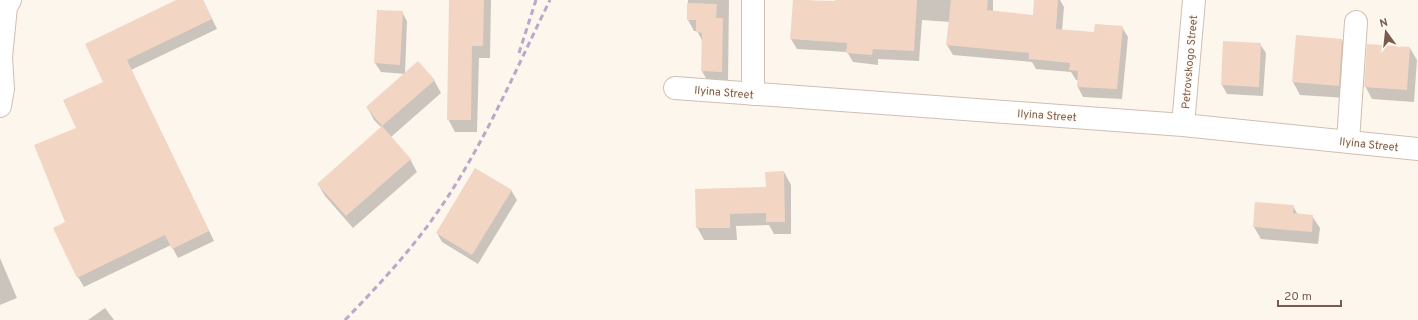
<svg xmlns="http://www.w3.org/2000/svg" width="1418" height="320" viewBox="0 0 1418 320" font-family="Overpass,sans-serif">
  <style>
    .shadow { fill: #0003 }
    .building { fill: #f3d5c3 }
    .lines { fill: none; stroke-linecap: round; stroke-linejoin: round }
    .minor-casing { stroke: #d1beb0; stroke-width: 24 }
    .minor { stroke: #fff; stroke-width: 22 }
    .rail { stroke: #b9a8c9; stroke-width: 3; stroke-dasharray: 6 4; stroke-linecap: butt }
    .labels { text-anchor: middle; stroke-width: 3; stroke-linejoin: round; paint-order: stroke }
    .street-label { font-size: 11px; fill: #7a5c4d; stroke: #fffaf3 }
  </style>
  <rect width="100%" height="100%" fill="#fdf6ec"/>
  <path class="shadow" d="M 179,0 L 203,0 L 217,29 L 131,70 L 214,241 L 178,258 L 171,245 L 84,287 L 78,277 L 66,222 L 78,129 L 104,82 Z
    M 450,0 L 491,0 L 490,58 L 479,58 L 477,132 L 455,132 L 448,119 Z
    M 688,0 L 729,0 L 728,82 L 708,82 L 702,71 L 703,42 L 697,31 L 694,31 L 688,20 Z
    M 794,0 L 836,2 L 836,0 L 993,0 L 993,12 L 1034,16 L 1035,0 L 1060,0 L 1064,7 L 1062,31 L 1095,33 L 1122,27 L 1128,37 L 1122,99 L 1083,97 L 1078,87 L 1078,80 L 1076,80 L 1071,72 L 1036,69 L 1032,62 L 953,55 L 947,45 L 950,22 L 922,20 L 919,61 L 878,59 L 878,65 L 853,62 L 847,52 L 797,49 L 791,39 Z
    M 378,11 L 402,12 L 407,21 L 405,74 L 381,72 L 375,63 Z
    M 1297,36 L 1342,40 L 1349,52 L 1346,98 L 1300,95 L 1293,82 Z
    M 1260,44 L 1266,53 L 1263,96 L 1227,94 L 1222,85 Z
    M 1410,48 L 1417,60 L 1414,102 L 1372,99 L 1365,86 Z
    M 434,80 L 441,93 L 391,137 L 410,159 L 417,172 L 353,228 L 325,196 L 318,184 L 382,128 L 374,120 L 367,107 Z
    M 784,172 L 791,185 L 791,234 L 774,234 L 769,225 L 736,226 L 737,240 L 704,240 L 697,227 L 767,188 Z
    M 511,190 L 517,200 L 478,264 L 442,242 L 437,233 Z
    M 1293,206 L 1298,215 L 1312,216 L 1320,228 L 1318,244 L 1261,239 L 1254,227 Z
    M 0,258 L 17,298 L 0,305 Z
    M 105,308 L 114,320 L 88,320 Z"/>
  <path class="building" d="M 176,0 L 203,0 L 212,19 L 127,60 L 209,231 L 172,249 L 165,235 L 77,278 L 53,228 L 65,222 L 34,145 L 76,128 L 63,100 L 103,82 L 85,44 Z
    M 449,0 L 484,0 L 483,46 L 472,46 L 471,120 L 447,120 Z
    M 793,0 L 835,1 L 835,0 L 917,0 L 914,51 L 873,49 L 872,55 L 846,53 L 847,43 L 790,39 Z
    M 951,0 L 988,0 L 987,10 L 1033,15 L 1034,0 L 1058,0 L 1056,29 L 1094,32 L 1095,24 L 1123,26 L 1117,89 L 1077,87 L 1078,71 L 1069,70 L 1070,63 L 1029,59 L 1029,53 L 946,45 Z
    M 687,3 L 717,4 L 716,18 L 723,18 L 722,72 L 701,71 L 702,33 L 696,32 L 696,20 L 687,20 Z
    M 377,10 L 403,11 L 400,65 L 374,63 Z
    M 1296,35 L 1342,39 L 1339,86 L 1292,82 Z
    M 1223,41 L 1261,43 L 1259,87 L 1221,85 Z
    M 1367,44 L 1410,47 L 1407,90 L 1364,87 Z
    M 418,61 L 435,80 L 382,126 L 366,107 Z
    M 382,126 L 411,159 L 346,216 L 317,184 Z
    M 475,168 L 512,190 L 472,255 L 436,233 Z
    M 784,171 L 785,222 L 766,222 L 766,213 L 730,214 L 730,228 L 696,228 L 695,189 L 766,187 L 765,172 Z
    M 1255,202 L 1294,205 L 1293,213 L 1313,215 L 1312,232 L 1253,227 Z"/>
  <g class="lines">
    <defs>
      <path id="minor" d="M 675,88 L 1183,125 L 1418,149
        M 753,94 L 753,0
        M 0,106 L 3,89 L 1,57 L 6,7 L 10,0
        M 1183,125 L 1194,0
        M 1348,141 L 1356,22"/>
    </defs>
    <use href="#minor" class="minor-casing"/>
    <use href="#minor" class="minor"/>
    <path class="rail" d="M 519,53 L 536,0
      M 345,320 C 380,284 415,246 443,204 C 486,140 516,69 550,0"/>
  </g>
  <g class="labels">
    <g class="street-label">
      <text transform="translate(1189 62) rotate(-85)" y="4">Petrovskogo Street</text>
      <text transform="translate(724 92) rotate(5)" y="4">Ilyina Street</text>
      <text transform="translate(1047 115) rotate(4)" y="4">Ilyina Street</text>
      <text transform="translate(1369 144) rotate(6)" y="4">Ilyina Street</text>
    </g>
  </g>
  <g transform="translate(1386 32) rotate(345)" stroke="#fffaf3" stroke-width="3" paint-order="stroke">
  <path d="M0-3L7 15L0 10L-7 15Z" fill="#7a5c4d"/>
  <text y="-6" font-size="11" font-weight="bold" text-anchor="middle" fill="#7a5c4d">N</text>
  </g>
  <path d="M1278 300v6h63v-6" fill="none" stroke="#7a5c4d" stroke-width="2"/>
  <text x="1284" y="300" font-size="12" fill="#7a5c4d" stroke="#fffaf3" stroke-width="3" paint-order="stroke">20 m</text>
</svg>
